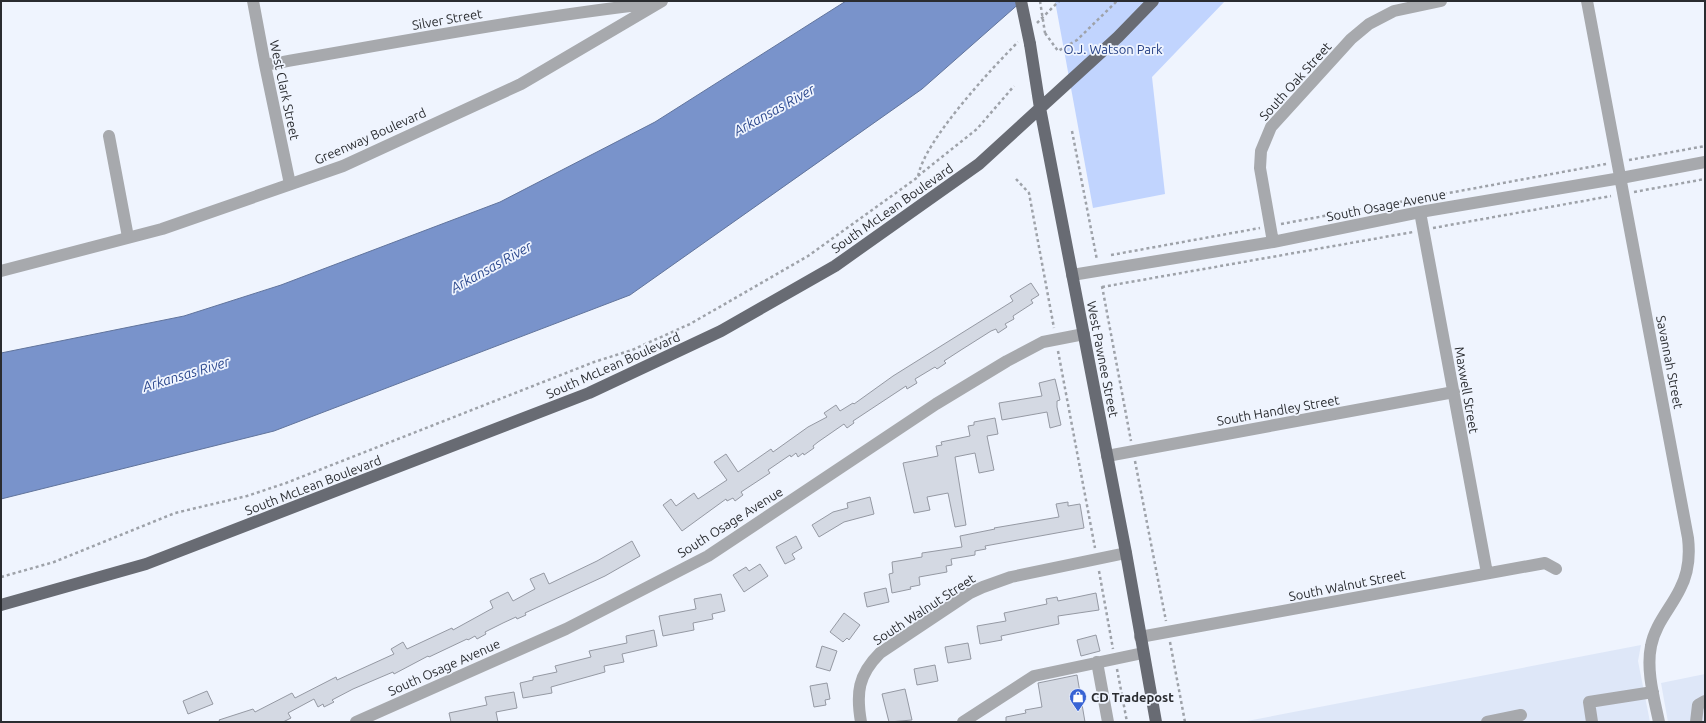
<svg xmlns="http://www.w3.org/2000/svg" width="1706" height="723" viewBox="0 0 1706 723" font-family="Ubuntu,sans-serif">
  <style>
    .built { fill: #dee7f8 }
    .green { fill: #c1d4fe }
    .water { fill: #7993cb; stroke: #61749c }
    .building { fill: #d4d9e3; stroke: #9599a3 }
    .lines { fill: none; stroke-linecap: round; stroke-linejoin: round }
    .path { stroke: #9ea2a9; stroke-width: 2.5; stroke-dasharray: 3 3; stroke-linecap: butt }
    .minor { stroke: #a7a9ad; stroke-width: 12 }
    .major { stroke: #686b73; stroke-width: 12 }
    .path-bridge { stroke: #9ea2a9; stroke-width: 2.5; stroke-dasharray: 3 3; stroke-linecap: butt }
    .major-bridge { stroke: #686b73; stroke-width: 12 }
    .labels { text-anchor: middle; stroke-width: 3.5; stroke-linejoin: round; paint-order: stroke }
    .street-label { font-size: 13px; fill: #2a2c30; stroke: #eff4fe }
    .park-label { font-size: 13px; fill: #274287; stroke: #eff4fe }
    .poi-label { font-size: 13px; font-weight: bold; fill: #2a2c30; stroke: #eff4fe; text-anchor: start }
    .water-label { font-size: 14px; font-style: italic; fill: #2e4a8f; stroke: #eff4fe }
  </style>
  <rect width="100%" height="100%" fill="#eff4fe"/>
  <path class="built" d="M 1641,645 L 1638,661 L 1650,722 L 1242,722 Z
    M 1705,674 L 1705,722 L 1668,722 L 1661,683 Z"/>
  <path class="green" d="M 1055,1 L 1225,1 L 1152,77 L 1165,194 L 1093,208 Z"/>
  <path class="water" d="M 846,1 L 1022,1 L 922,89 L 630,295 L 274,431 L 1,499 L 1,353 L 184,316 L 281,285 L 500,202 L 655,122 Z"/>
  <path class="building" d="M 1031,283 L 1039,295 L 1031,300 L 1033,303 L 1013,316 L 1014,319 L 1005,324 L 1007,327 L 998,333 L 996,329 L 991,331 L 961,350 L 944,361 L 946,363 L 937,369 L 935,367 L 915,379 L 917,383 L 907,389 L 906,386 L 853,421 L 854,423 L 847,428 L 844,424 L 818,442 L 813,446 L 814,448 L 804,455 L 803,453 L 798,457 L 796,453 L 791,457 L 790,455 L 768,470 L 770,473 L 741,492 L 743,495 L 735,501 L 733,498 L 727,501 L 726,499 L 682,531 L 663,505 L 671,499 L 676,506 L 694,493 L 698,499 L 727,480 L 714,462 L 726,454 L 738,472 L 771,449 L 773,452 L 808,427 L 827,417 L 824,413 L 836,405 L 840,411 L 853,403 L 854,404 L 893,376 L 1013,301 L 1010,296 Z
    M 1055,379 L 1060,400 L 1057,401 L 1057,407 L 1061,425 L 1050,428 L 1047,412 L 1002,420 L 999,403 L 1042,396 L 1039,383 Z
    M 995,418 L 998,434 L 987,436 L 994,470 L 979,473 L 975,453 L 955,457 L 966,525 L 955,527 L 948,493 L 927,497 L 930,510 L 914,513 L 903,463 L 938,456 L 936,446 L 942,445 L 941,442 L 970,436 L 968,426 L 974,425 L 974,422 Z
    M 870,497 L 874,514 L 844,522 L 819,537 L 812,525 L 833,512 L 848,508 L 847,503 Z
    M 1068,502 L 1068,506 L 1080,504 L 1084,528 L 985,546 L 986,549 L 975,551 L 975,555 L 951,559 L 952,565 L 946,566 L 947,572 L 919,577 L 920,585 L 910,587 L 911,589 L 892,593 L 889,574 L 893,573 L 892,562 L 922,557 L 922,553 L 962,547 L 960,536 L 995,529 L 994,528 L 1059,517 L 1056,504 Z
    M 796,536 L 802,548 L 792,554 L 795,559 L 785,564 L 776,547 Z
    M 632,541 L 640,556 L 605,576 L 525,613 L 526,615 L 517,619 L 516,617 L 503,623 L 485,632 L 486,634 L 477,639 L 475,636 L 468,640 L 467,639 L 429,657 L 428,656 L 394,674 L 393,672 L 353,689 L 332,700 L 334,702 L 324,707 L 323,704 L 318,707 L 314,699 L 288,713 L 291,718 L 283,722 L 220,722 L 219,720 L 253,709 L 255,712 L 292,693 L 295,698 L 336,677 L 337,680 L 394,654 L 391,649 L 403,642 L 407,649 L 452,628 L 453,630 L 493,608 L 490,601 L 508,592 L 513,601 L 535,589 L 530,579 L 544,573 L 549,584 L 597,561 Z
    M 760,564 L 768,576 L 744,592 L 733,575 L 746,567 L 749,571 Z
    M 886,588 L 889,602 L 867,607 L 864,593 Z
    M 1096,593 L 1099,610 L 1058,616 L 1059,624 L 1001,636 L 1002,640 L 980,644 L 977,626 L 1006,621 L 1004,613 L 1047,604 L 1046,599 L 1057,597 L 1058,601 Z
    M 721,594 L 725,611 L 712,614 L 713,619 L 693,623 L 694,630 L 663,636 L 659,616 L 696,609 L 694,599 Z
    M 844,613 L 860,625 L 849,640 L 847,638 L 843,642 L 830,632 Z
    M 654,630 L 657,646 L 622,654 L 624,662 L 604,666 L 605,672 L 551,687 L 552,693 L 523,698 L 520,683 L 533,680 L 533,677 L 557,672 L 555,666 L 591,657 L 589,651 L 627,643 L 626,636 Z
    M 1096,635 L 1100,651 L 1081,656 L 1077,640 Z
    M 968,643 L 971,659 L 948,663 L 945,647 Z
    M 822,646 L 837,651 L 830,671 L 816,667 Z
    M 935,665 L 938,681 L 917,685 L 914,669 Z
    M 1077,675 L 1085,722 L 1006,722 L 1006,717 L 1026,713 L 1025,710 L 1042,707 L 1038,683 Z
    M 827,683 L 830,699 L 825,700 L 826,705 L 814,707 L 810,686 Z
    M 905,689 L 912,720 L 889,722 L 882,694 Z
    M 207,691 L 213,704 L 188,714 L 183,701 Z
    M 514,692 L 517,708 L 496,712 L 498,722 L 451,722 L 449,713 L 487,705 L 485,697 Z"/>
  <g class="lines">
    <path class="path" d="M 1037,23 L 1059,1
      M 1045,33 L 1058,51 L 1077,40 L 1117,1
      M 1072,131 L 1097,260
      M 1629,160 L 1705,146
      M 918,176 L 977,129 L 1014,86
      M 1016,179 L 1029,193 L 1054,328
      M 1634,192 L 1705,179
      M 1438,195 L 1606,164
      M 1281,224 L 1405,201
      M 1433,228 L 1611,196
      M 1111,255 L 1260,228
      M 1102,286 L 1131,441
      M 1102,287 L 1413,232
      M 1058,351 L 1095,548
      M 1135,461 L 1166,621
      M 1099,571 L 1113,649
      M 1,577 L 54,562 L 175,513 L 247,496 L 286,483 L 594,362 L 632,350 L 690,324 L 808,256 L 918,177 C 923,142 992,68 1018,42
      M 1170,642 L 1185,722
      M 1117,669 L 1127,722"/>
    <path class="minor" d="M 253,1 L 265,65 L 290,184
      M 1587,1 L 1688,538 C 1690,555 1689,572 1680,589 C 1671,608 1655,624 1651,646 C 1646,670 1654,698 1659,722
      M 265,65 C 394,43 524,18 655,3
      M 109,136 L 128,237
      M 1420,212 L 1487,573
      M 1273,242 L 1260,168 L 1261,151 L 1271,127 L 1351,39 L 1369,24 L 1394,11 L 1441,1
      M 1,271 L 162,229 L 343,166 L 521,84 L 662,1
      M 1072,275 L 1273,242 L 1420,212 L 1621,178 L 1705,162
      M 1107,456 L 1454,392
      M 1140,637 L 1545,563 L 1556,569
      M 1097,662 L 1108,722
      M 356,722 L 566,629 L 708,556 L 936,404 L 1007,361 L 1043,342 L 1084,334
      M 861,722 C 856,693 858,675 880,653 L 970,593 L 983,587 L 1011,577 L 1126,553
      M 963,722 L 1034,676 L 1143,653
      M 1487,722 L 1521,715
      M 1592,722 L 1589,702 L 1653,692
      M 1696,722 L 1698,705 L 1705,701"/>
    <path class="major" d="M 1030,44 L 1040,108 L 1126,553 L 1156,722
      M 1,605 L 146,564 L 589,393 L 721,331 L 835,266 L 979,164 L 1118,37 L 1153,1"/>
    <path class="path-bridge" d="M 1040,1 L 1045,33"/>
    <path class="major-bridge" d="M 1021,1 L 1030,44"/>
  </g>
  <defs>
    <symbol id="shop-pin" viewBox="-11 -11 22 30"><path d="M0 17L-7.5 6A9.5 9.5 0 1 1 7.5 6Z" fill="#3964d4" stroke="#eff4fe"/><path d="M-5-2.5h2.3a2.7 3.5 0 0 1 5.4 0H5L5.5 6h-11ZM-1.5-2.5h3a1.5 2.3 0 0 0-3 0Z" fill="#fff"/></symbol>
  </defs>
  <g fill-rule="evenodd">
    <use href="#shop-pin" x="1068" y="687" width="20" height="27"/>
  </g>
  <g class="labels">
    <g class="street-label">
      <text transform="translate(447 19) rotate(-10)" y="5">Silver Street</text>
      <text transform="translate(1295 81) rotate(-48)" y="5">South Oak Street</text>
      <text transform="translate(285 90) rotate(78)" y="5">West Clark Street</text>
      <text transform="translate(370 136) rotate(-24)" y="5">Greenway Boulevard</text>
      <text transform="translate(1386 205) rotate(-11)" y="5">South Osage Avenue</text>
      <text transform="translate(892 208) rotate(-35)" y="5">South McLean Boulevard</text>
      <text transform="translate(1103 359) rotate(79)" y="5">West Pawnee Street</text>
      <text transform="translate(1670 362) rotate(79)" y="5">Savannah Street</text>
      <text transform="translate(613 365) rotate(-24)" y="5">South McLean Boulevard</text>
      <text transform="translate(1467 390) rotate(80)" y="5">Maxwell Street</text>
      <text transform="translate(1278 410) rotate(-10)" y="5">South Handley Street</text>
      <text transform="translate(313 485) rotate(-21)" y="5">South McLean Boulevard</text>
      <text transform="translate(730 522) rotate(-32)" y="5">South Osage Avenue</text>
      <text transform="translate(1347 585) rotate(-11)" y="5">South Walnut Street</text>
      <text transform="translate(924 609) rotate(-33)" y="5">South Walnut Street</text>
      <text transform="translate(444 667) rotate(-24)" y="5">South Osage Avenue</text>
    </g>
    <g class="park-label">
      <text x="1113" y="54">O.J. Watson Park</text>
    </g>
    <g class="poi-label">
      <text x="1091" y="702">CD Tradepost</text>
    </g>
    <g class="water-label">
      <text transform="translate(774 110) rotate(-29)" y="5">Arkansas River</text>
      <text transform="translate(491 267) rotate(-29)" y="5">Arkansas River</text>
      <text transform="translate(186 374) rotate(-17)" y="5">Arkansas River</text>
    </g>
  </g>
  <rect width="1706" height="723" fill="none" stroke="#2a2c30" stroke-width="4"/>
</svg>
